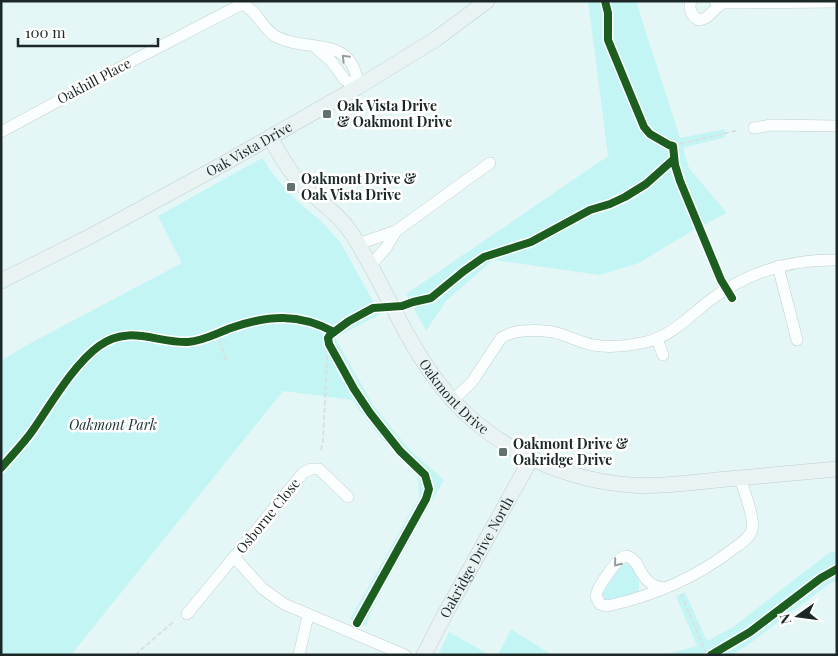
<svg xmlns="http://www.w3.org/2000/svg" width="838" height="656" viewBox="0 0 838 656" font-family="'Playfair Display',serif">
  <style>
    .green { fill: #c4f5f5 }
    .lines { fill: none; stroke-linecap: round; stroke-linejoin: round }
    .street-casing { stroke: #c1cfcf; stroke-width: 12 }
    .secondary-casing { stroke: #c1cfcf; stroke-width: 16 }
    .path { stroke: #dae0e0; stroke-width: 2; stroke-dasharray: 5 2.5; stroke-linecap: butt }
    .street { stroke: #fbfefe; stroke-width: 11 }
    .secondary { stroke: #e9f3f3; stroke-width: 15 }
    .cycleway-casing { stroke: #fff; stroke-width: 11 }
    .cycleway { stroke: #1b5e20; stroke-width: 8 }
    .oneway { stroke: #979e9e }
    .poi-dot { fill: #627070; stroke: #fff; stroke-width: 2 }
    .labels { text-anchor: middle; stroke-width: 5; stroke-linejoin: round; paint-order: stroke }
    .street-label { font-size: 14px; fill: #1c2828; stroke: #fff }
    .poi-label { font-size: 14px; font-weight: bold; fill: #1c2828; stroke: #fff; text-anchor: start }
    .park-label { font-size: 14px; font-style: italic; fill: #193030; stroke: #fff }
  </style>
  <rect width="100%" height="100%" fill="#e5f6f6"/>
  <path class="green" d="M 588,1 L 636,1 L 680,138 L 725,129 L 726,137 L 683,148 L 689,168 L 727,213 L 703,225 L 724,276 L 715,278 L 695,229 L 639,263 L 600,275 L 493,260 L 446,301 L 426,331 L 406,294 L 608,156 Z
    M 262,158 L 276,178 L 298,202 L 321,221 L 341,243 L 380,314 L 335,338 L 374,406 L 409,449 L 444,480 L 387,581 L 370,614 L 366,626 L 350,619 L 419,498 L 418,477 L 381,438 L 352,400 L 283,391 L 71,655 L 1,655 L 1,361 L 25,346 L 182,263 L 158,216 Z
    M 830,552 L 837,552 L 837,581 L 832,582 L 745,647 L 731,655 L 662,655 L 697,646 L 676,596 L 685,592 L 707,641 L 733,627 Z
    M 625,563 L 631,566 C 636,575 643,583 637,593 L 608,601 L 603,597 L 603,593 L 620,567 Z
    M 511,629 L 552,655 L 498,655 Z
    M 449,632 L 490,655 L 438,655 Z"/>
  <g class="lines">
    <defs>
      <path id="street" d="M 691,1 C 688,8 692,17 699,20 L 706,18 L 722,3
        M 715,1 L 722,3 L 837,2
        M 315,47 L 331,61 L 345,80 L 358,87
        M 754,128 L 771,125 L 837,126
        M 1,132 L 134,60 L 242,4 C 256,9 262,28 275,36 C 308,54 354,33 358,87
        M 358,244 L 396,231 L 490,163
        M 370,266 L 386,248 L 396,231
        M 778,266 L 797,340
        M 657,339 L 663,355
        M 453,400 L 472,382 L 501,338 C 508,333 515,332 522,331 C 533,330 543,330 553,332 C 566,335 579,342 593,345 C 610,348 628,346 646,342 C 670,337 690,316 709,301 C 747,272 789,259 837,260
        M 234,557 L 263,589 L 284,604 L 405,655
        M 664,588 C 637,585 642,557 625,556 C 617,559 597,587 596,596 L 600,604 L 607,606 C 653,596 696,578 733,549 C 740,544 749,539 752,530 C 755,519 744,490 740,478
        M 187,614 L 303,473 L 311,469 L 319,469 L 348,497
        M 299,655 L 308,616"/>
      <g id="secondary">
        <path id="s1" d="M 270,137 C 280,155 290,173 304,187 C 321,203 340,215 352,234 C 383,282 403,336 437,381 C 482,442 555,479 630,485 C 659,487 688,483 717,480 C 757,476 797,473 837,469"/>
        <path id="s2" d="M 1,281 L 89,237 L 225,163 L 358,87 L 436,39 L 487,1"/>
        <path id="s3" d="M 424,655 L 444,616 L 531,459"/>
      </g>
    </defs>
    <use href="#street" class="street-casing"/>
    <use href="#secondary" class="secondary-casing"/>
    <path class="path" d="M 680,144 L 739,130
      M 217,334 L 226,360
      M 321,450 L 323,441 L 328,338
      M 681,594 L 707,655
      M 135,655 L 173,622"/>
    <use href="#street" class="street"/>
    <use href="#secondary" class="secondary"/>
    <defs>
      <path id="cycleway" d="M 605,1 L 608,13 L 608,40 L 644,127 L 650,134 L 669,145 L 673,146 L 675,165 L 680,181 L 721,280 L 732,298
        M 1,468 C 12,455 24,443 33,430 C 51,404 74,364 99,346 C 129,324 156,343 188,342 C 203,341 217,333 231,328 C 268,315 299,313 334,332
        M 357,623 L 426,499 L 429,489 L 425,475 L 400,451 L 370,413 L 354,389 L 329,344 L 328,338 L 330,335 L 349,321 L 373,308 L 402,306 L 413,302 L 431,298 L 464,271 L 484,257 L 531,242 L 590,210 L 610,204 L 625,197 L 646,184 L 674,159
        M 711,655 L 750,632 L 821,578 L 837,569"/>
    </defs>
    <use href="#cycleway" class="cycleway-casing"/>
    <use href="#cycleway" class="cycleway"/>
  </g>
  <defs><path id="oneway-chevron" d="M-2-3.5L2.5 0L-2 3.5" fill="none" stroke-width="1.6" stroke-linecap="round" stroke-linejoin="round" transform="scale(1.25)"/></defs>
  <g class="oneway">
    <use href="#oneway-chevron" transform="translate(345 58) rotate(-135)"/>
    <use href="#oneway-chevron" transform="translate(617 563) rotate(129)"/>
  </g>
  <g class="poi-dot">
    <rect x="322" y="109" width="10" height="10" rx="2.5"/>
    <rect x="286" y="182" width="10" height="10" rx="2.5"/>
    <rect x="498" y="447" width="10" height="10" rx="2.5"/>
  </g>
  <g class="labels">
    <g class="street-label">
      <text transform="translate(94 81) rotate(-28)" y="5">Oakhill Place</text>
      <text dy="5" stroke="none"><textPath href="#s2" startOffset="281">Oak Vista Drive</textPath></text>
      <text dy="5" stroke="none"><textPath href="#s1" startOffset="321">Oakmont Drive</textPath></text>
      <text transform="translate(268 516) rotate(-51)" y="5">Osborne Close</text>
      <text dy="5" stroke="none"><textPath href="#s3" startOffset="111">Oakridge Drive North</textPath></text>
    </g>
    <g class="poi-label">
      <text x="337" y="111">Oak Vista Drive<tspan x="337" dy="16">&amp; Oakmont Drive</tspan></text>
      <text x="301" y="184">Oakmont Drive &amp;<tspan x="301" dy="16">Oak Vista Drive</tspan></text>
      <text x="513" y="449">Oakmont Drive &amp;<tspan x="513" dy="16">Oakridge Drive</tspan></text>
    </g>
    <g class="park-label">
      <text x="113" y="430">Oakmont Park</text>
    </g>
  </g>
  <rect width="838" height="656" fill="none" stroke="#1c2828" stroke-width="5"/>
  <g transform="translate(798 616) rotate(256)" stroke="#ffffff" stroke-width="4" paint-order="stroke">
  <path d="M0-4L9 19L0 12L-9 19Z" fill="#1c2828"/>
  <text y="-8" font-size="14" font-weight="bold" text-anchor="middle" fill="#1c2828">N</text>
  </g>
  <path d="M18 38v8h140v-8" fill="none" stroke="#1c2828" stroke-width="2.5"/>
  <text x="25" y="38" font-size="15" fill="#1c2828" stroke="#ffffff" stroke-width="4" paint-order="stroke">100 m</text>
</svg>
